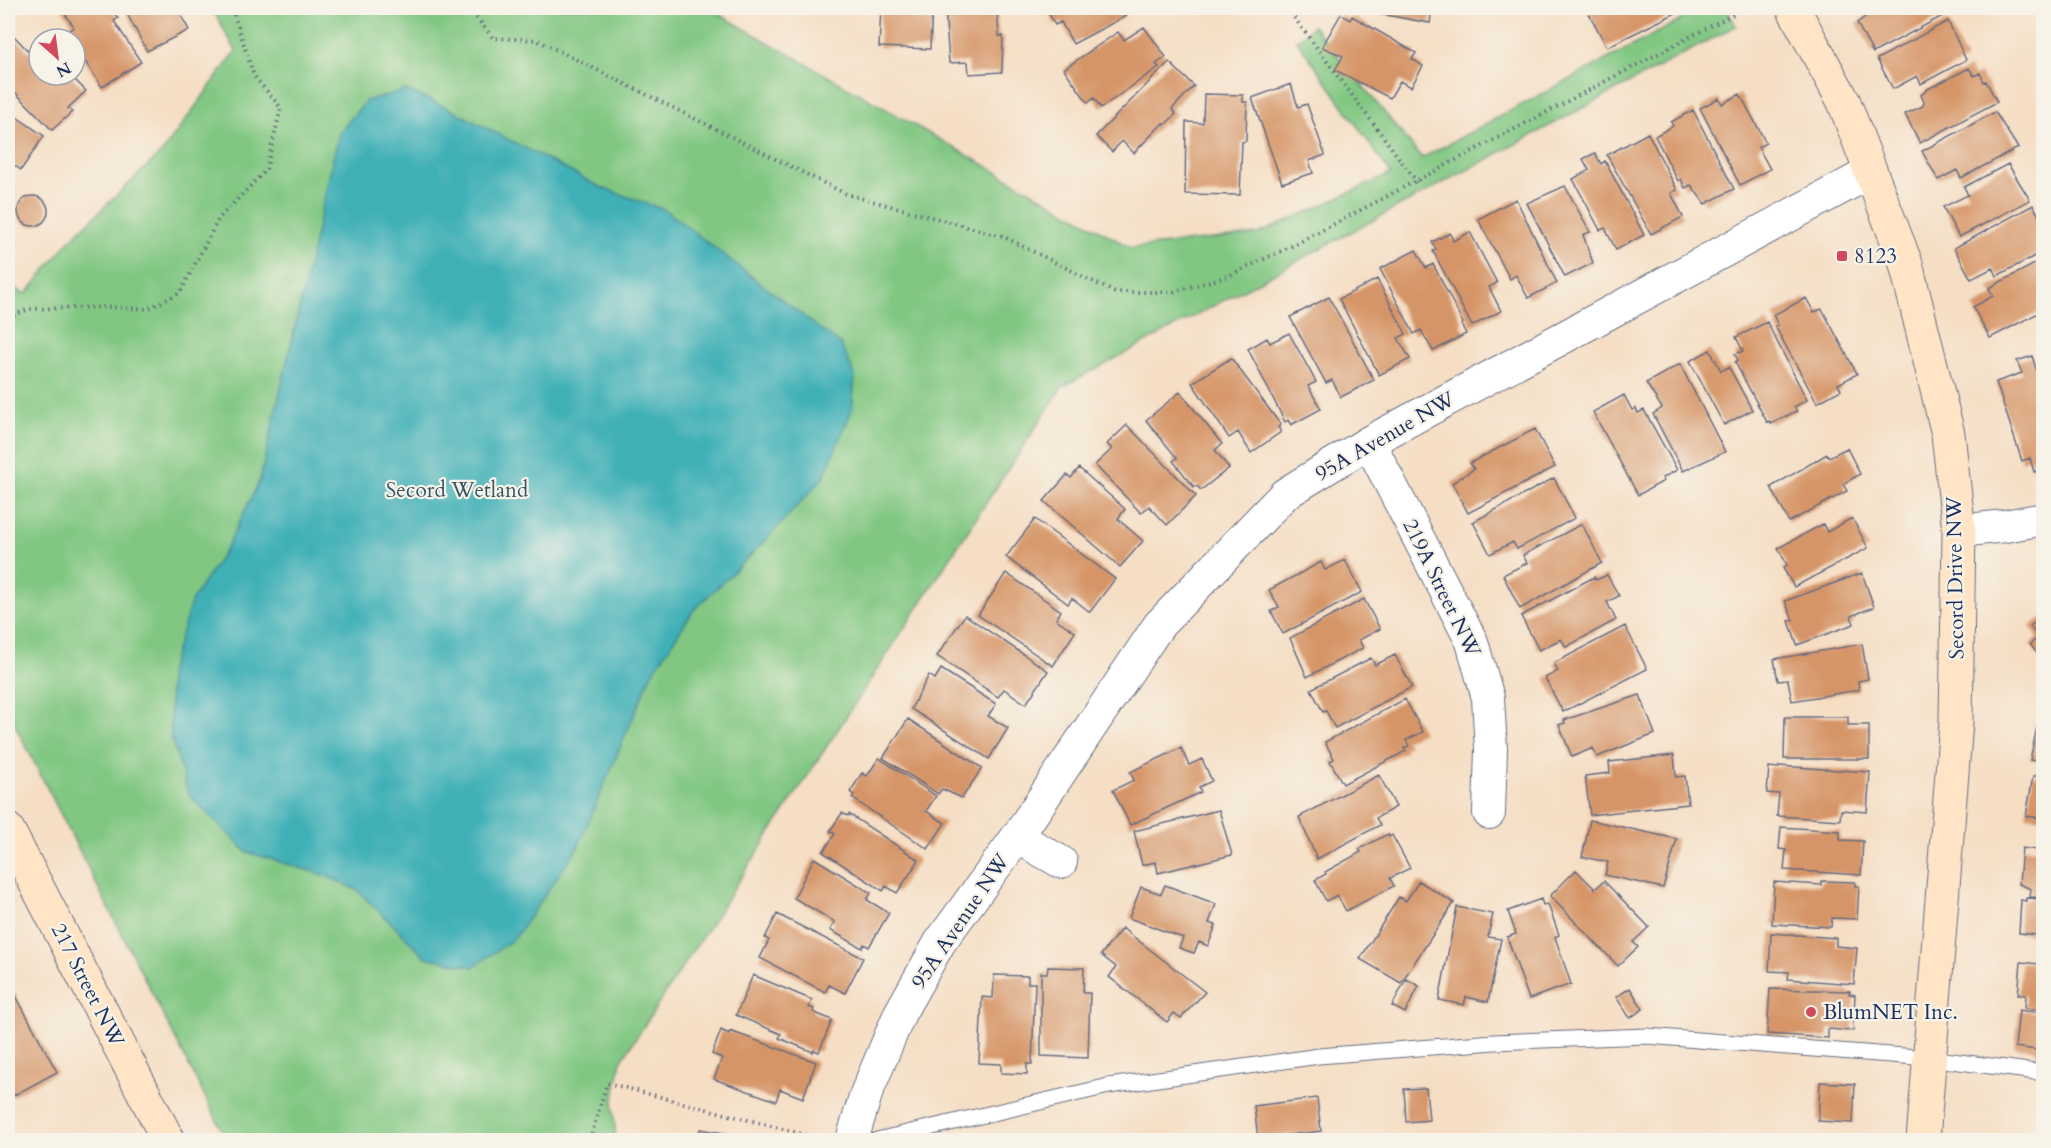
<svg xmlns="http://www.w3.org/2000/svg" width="2051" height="1148" viewBox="0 0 2051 1148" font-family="Cardo,serif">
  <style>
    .green { fill: #81c782; stroke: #4e7b70; stroke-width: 1.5 }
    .water { fill: #3fb0b7; stroke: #2d708a; stroke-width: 1.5 }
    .building { fill: #d69567 }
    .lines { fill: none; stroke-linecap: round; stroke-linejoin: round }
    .lane-casing { stroke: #676c82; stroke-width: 17 }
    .street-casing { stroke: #676c82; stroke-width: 34 }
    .secondary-casing { stroke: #676c82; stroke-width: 35 }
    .path { stroke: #676c82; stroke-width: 4; stroke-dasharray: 1.5 4.5; stroke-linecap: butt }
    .lane { stroke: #fff; stroke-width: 15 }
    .street { stroke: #fff; stroke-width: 32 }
    .secondary { stroke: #ffe4c6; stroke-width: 33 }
    .poi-dot { fill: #d1495b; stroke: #f7f3e8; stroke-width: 2 }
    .labels { text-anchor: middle; stroke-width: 4.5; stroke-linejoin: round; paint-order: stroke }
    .poi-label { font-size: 21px; fill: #1b2f5e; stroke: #f7f3e8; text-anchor: start }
    .street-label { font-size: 21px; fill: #1b2f5e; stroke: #f7f3e8 }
    .park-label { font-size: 21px; fill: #345567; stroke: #f7f3e8 }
  </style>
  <rect width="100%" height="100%" fill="#f7f3e8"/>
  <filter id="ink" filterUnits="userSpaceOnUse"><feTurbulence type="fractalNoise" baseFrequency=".0167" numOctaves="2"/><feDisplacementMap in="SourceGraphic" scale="12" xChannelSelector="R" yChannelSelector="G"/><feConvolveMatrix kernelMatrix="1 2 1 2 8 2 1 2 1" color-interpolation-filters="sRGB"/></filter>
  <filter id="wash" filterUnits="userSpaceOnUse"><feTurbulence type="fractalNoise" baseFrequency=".008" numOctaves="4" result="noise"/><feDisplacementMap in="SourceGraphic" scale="24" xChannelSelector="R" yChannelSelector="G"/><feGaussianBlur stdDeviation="1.35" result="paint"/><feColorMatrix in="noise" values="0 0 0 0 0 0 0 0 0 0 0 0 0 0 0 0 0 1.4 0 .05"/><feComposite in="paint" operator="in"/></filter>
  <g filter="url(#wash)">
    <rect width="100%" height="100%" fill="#f5dec4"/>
    <path class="green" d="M 212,8 L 708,8 L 1131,248 L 1258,234 L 1391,174 L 1297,40 L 1313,26 L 1422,158 L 1703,8 L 1726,8 L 1736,26 L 1062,387 L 621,1061 L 613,1103 L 616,1140 L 227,1140 L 8,711 L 8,286 L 26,294 L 71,239 L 163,151 L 236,51 Z"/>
    <path class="water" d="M 406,90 L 446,107 L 600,187 L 665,210 L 841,345 L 855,376 L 852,410 L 823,478 L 760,546 L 693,611 L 651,675 L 577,849 L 515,938 L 473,967 L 426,957 L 357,890 L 324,875 L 247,852 L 189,795 L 171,737 L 169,673 L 192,600 L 226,549 L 260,480 L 339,133 L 366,101 Z"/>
    <g id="blocks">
      <path class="building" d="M 61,8 L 111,8 L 118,18 L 114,21 L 141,62 L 102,87 L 75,46 L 75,39 L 71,39 L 66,32 L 74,27 Z
        M 124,8 L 177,8 L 189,30 L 147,51 Z
        M 881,8 L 932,8 L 930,49 L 879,47 Z
        M 945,8 L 997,8 L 999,36 L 1003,36 L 1002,72 L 969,74 L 968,62 L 949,63 Z
        M 1046,8 L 1129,8 L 1131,10 L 1124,13 L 1126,16 L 1073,44 L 1061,22 L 1055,25 Z
        M 1348,8 L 1432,8 L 1430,23 Z
        M 1586,8 L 1686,8 L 1607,47 Z
        M 1877,8 L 1950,8 L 1952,11 L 1873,53 L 1857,23 Z
        M 1341,14 L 1350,20 L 1352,16 L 1416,53 L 1412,59 L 1423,66 L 1411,87 L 1400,81 L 1390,98 L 1335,70 L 1343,56 L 1322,47 Z
        M 1948,21 L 1966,60 L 1921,84 L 1917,76 L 1893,89 L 1877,59 Z
        M 1144,27 L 1166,57 L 1156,64 L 1159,67 L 1101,108 L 1094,98 L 1088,103 L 1064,69 L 1118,32 L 1124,40 Z
        M 15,37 L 31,54 L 39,47 L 39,75 L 70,75 L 86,91 L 68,108 L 72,112 L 52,130 L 8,85 L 8,44 Z
        M 1169,62 L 1194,86 L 1172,109 L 1176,114 L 1165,125 L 1163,123 L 1134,153 L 1122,141 L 1112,152 L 1096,136 Z
        M 1969,68 L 1974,76 L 1980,73 L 1984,82 L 1986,81 L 1997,102 L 1920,143 L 1905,114 L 1923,106 L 1924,102 L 1921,95 L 1928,89 Z
        M 1291,84 L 1298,107 L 1307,104 L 1325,155 L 1309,161 L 1313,173 L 1282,183 L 1252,98 Z
        M 1204,94 L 1243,95 L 1243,102 L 1247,102 L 1246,141 L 1242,142 L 1240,195 L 1185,194 L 1186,122 L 1203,123 Z
        M 1740,94 L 1766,143 L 1758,147 L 1770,169 L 1740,185 L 1700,108 L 1719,98 L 1722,104 Z
        M 1693,110 L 1734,189 L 1705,204 L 1691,185 L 1685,188 L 1681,179 L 1678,181 L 1655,136 L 1673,126 L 1671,122 Z
        M 8,111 L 44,136 L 21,170 L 8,161 Z
        M 1995,112 L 2018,148 L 1961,178 L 1957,170 L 1938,180 L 1922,151 Z
        M 1648,133 L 1677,190 L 1671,193 L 1683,217 L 1651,234 L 1607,155 Z
        M 1595,153 L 1601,164 L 1605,161 L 1644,235 L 1616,250 L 1605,228 L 1600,230 L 1573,179 L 1589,170 L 1583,159 Z
        M 2008,164 L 2030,200 L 1959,237 L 1943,207 L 1968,195 L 1964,187 Z
        M 1565,186 L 1590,232 L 1583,235 L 1593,263 L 1565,277 L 1527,203 Z
        M18 211a15 15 0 1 1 30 0a15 15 0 1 1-30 0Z
        M 1516,199 L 1557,283 L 1528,298 L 1516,275 L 1510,279 L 1478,219 Z
        M 2033,205 L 2044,225 L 2044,251 L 1997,276 L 1993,268 L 1971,279 L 1954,248 Z
        M 1470,232 L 1497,283 L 1489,287 L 1501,311 L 1472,326 L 1433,251 L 1436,249 L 1432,242 L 1450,233 L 1453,241 Z
        M 1416,250 L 1426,268 L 1433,264 L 1463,323 L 1461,324 L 1466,334 L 1433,351 L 1421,330 L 1414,334 L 1380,269 Z
        M 2044,259 L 2044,310 L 1990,338 L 1973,307 L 1993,296 L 1989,288 Z
        M 1377,279 L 1406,334 L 1398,338 L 1410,359 L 1379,375 L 1339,299 Z
        M 1329,297 L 1374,380 L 1341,397 L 1332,380 L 1326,383 L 1290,317 Z
        M 1806,298 L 1814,312 L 1822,309 L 1857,374 L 1838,384 L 1841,390 L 1817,403 L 1775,326 L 1778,325 L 1773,315 Z
        M 1767,322 L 1807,400 L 1794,407 L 1797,411 L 1771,424 L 1769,421 L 1767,422 L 1735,362 L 1738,360 L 1735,354 L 1743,351 L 1736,337 Z
        M 1289,333 L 1316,382 L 1308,386 L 1321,409 L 1291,425 L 1288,420 L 1285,422 L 1248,349 L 1267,338 L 1270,343 Z
        M 1710,350 L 1721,371 L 1729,367 L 1752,410 L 1724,425 L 1690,361 Z
        M 2032,356 L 2037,372 L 2042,371 L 2044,374 L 2044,469 L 2034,472 L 2030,458 L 2022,461 L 1996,382 L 2022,373 L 2017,361 Z
        M 1231,358 L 1281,425 L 1278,427 L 1281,432 L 1251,453 L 1238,432 L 1229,438 L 1192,383 Z
        M 1680,364 L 1725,452 L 1683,471 L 1653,414 L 1662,408 L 1646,383 Z
        M 1180,392 L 1222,444 L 1215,450 L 1229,468 L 1201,490 L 1197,486 L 1194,487 L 1173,461 L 1177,458 L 1146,420 Z
        M 1624,395 L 1632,410 L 1636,408 L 1638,413 L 1644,410 L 1677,470 L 1662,478 L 1664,481 L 1638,495 L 1593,412 Z
        M 1127,425 L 1196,496 L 1167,525 L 1149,506 L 1141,513 L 1095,465 L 1112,449 L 1107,444 Z
        M 1535,429 L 1555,467 L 1468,513 L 1452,483 L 1474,469 L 1470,463 Z
        M 1847,448 L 1860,474 L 1843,484 L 1847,491 L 1789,522 L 1771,487 L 1827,454 L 1829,457 Z
        M 1079,468 L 1125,509 L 1118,519 L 1143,541 L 1120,567 L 1044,501 L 1067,475 L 1071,478 Z
        M 1554,478 L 1575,518 L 1517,549 L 1513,542 L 1490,554 L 1473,522 Z
        M 1852,518 L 1868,548 L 1794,587 L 1783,568 L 1787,565 L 1778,548 L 1823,524 L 1827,532 Z
        M 1035,519 L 1115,579 L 1090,612 L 1072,598 L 1068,604 L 1006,557 Z
        M 1582,524 L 1602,563 L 1520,609 L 1503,575 L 1527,563 L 1523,555 Z
        M 1345,560 L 1362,592 L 1283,634 L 1271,611 L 1279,607 L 1269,590 L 1321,562 L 1325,570 Z
        M 1006,573 L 1061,611 L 1056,619 L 1075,632 L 1053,666 L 978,615 Z
        M 1862,573 L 1874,607 L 1851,616 L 1854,624 L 1797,645 L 1789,621 L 1793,620 L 1785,601 Z
        M 1607,575 L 1619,596 L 1607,602 L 1616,620 L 1566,647 L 1561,639 L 1539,650 L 1521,616 L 1594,577 L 1596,580 Z
        M 1364,599 L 1380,629 L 1359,640 L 1363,648 L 1307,677 L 1290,638 Z
        M 965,615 L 1048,671 L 1026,704 L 1004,689 L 998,697 L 937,656 Z
        M 2044,616 L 2044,663 L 2030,644 L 2038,638 L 2030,626 Z
        M 1625,626 L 1647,669 L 1563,712 L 1545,678 L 1558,671 L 1554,663 Z
        M 1862,644 L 1868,679 L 1858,681 L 1859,690 L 1792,701 L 1788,680 L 1778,681 L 1774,659 Z
        M 1395,655 L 1412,687 L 1335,728 L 1326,711 L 1323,712 L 1311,689 L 1371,658 L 1375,665 Z
        M 941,669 L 996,704 L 988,716 L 1008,728 L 989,759 L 911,709 L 929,675 L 935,679 Z
        M 1640,695 L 1655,734 L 1597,757 L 1593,748 L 1572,757 L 1559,725 L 1565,723 L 1564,720 Z
        M 1405,699 L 1423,732 L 1406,740 L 1409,746 L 1404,748 L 1406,751 L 1343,784 L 1330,761 L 1334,759 L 1325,742 Z
        M 1785,717 L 1848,717 L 1848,725 L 1869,725 L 1869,759 L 1784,759 Z
        M 908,719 L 982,768 L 962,798 L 942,789 L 938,794 L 883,758 Z
        M 2037,727 L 2044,728 L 2044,762 L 2030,760 Z
        M 1181,748 L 1189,765 L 1202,759 L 1212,781 L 1199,787 L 1201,792 L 1130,825 L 1113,790 L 1134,780 L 1130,772 Z
        M 1674,755 L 1676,777 L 1685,776 L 1688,804 L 1590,815 L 1585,776 L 1610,773 L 1609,762 Z
        M 879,758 L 936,796 L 926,811 L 945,823 L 928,849 L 852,798 L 854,795 L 850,792 L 862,773 L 867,776 Z
        M 2039,763 L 2044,764 L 2044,828 L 2039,827 L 2041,818 L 2026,816 L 2033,776 L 2037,776 Z
        M 1779,766 L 1870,772 L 1867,812 L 1841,810 L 1840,820 L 1777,816 L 1779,794 L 1767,793 L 1769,767 L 1779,768 Z
        M 1379,775 L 1396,807 L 1376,818 L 1380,825 L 1317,859 L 1299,817 Z
        M 1219,810 L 1232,855 L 1158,873 L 1156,862 L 1142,865 L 1134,831 Z
        M 842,813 L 848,816 L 849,814 L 919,860 L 897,893 L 886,886 L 883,891 L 823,852 L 835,834 L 830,831 Z
        M 1590,820 L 1677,839 L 1663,888 L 1605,875 L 1608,862 L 1582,857 Z
        M 1781,827 L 1840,831 L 1840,840 L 1863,841 L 1861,875 L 1784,870 L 1786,850 L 1779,849 Z
        M 1388,834 L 1389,837 L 1392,835 L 1410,868 L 1390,878 L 1394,886 L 1346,911 L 1337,895 L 1326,901 L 1315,880 L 1326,874 L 1325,872 L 1361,852 L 1359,849 Z
        M 2038,845 L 2044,846 L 2044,898 L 2030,897 L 2031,889 L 2019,884 L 2022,848 L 2038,850 Z
        M 814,858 L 871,893 L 867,900 L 889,913 L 869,947 L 864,944 L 862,948 L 830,930 L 835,922 L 794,898 Z
        M 1576,870 L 1595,889 L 1604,881 L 1649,927 L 1633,942 L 1638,947 L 1618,966 L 1550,896 Z
        M 1419,881 L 1454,903 L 1401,983 L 1360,959 L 1399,897 L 1406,901 Z
        M 1821,881 L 1855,882 L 1855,886 L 1859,886 L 1857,919 L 1832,918 L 1831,927 L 1772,924 L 1774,882 L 1821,885 Z
        M 1165,885 L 1216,904 L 1209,923 L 1216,925 L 1208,946 L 1199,942 L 1194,953 L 1179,948 L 1183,938 L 1129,918 L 1141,887 L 1161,894 Z
        M 2026,898 L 2044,899 L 2044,938 L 2037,938 L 2037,935 L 2019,933 L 2021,900 L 2026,901 Z
        M 1541,899 L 1543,905 L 1548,904 L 1559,935 L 1555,937 L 1571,984 L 1529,999 L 1507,937 L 1516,934 L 1508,911 Z
        M 1457,907 L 1493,914 L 1488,937 L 1501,939 L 1488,1002 L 1466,997 L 1464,1005 L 1439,1000 Z
        M 777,914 L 863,958 L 845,993 L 829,985 L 825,992 L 760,958 L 769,940 L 765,938 Z
        M 1122,928 L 1205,992 L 1181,1018 L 1174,1013 L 1167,1022 L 1109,977 L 1116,967 L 1101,955 Z
        M 1771,933 L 1836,938 L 1836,946 L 1857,948 L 1854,984 L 1788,979 L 1789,972 L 1769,971 Z
        M 2039,955 L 2044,955 L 2044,1010 L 2025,1008 L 2026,995 L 2018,995 L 2021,962 L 2039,964 Z
        M 1048,967 L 1084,968 L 1083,993 L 1090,993 L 1088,1058 L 1041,1056 L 1041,973 L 1047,973 Z
        M 753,975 L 812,1000 L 809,1007 L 814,1009 L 813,1012 L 832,1020 L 819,1052 L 814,1050 L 813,1052 L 779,1038 L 781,1034 L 736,1015 Z
        M 994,975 L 1028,976 L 1028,983 L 1035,983 L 1032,1064 L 1027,1064 L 1027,1074 L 1001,1073 L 1001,1064 L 979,1063 L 982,997 L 993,998 Z
        M 1406,979 L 1419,986 L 1405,1013 L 1392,1006 Z
        M 8,981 L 57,1072 L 9,1098 L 8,1095 Z
        M 1630,988 L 1643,1009 L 1630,1018 L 1616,997 Z
        M 1770,989 L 1850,991 L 1849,994 L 1855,995 L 1853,1031 L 1828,1029 L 1828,1038 L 1767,1034 Z
        M 2019,1010 L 2044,1013 L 2044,1063 L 2036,1063 L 2037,1050 L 2015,1047 Z
        M 721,1030 L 729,1034 L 730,1031 L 816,1062 L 803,1098 L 780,1089 L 776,1101 L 714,1079 L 722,1058 L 712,1054 Z
        M 1820,1082 L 1855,1084 L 1853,1123 L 1818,1121 Z
        M 1426,1088 L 1429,1120 L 1406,1122 L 1404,1089 Z
        M 1317,1098 L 1321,1131 L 1258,1139 L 1254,1106 Z
        M 700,1129 L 759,1139 L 759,1140 L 698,1140 Z"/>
    </g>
  </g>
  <g filter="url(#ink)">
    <use href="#blocks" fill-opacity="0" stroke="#676c82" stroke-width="1.5"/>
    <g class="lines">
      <defs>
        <path id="lane" d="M 877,1140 L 1109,1086 L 1319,1056 L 1494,1042 L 1647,1036 L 1929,1058 L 2044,1073"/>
        <path id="street" d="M 1369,442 L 1472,642 L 1488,698 L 1491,749 L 1489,813
          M 1959,531 L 2005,526 L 2044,519
          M 1017,837 L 1061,862
          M 852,1140 L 866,1094 L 900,1013 L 940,942 L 1017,837 L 1159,625 L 1285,494 L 1369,442 L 1871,172"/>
        <path id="secondary" d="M 1793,8 L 1844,102 L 1906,264 L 1948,434 L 1959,531 L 1956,722 L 1923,1140
          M 8,830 L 168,1140"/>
      </defs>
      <use href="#lane" class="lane-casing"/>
      <use href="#street" class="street-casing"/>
      <use href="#secondary" class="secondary-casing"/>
      <path class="path" d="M 469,8 L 493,38 L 537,40 L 846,194 L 1002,236 L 1114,292 L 1173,292 L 1228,276 L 1294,245 L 1745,8
        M 1287,8 L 1417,182
        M 8,318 L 29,309 L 108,307 L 147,309 L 180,293 L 219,218 L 266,170 L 281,108 L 254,76 L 232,8
        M 590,1140 L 607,1083 L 821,1139"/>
      <use href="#lane" class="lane"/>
      <use href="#street" class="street"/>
      <use href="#secondary" class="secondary"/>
    </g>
  </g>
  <g class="poi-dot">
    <rect x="1836" y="250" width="12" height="12" rx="3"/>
    <circle cx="1811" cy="1012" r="6"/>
  </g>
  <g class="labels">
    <g class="poi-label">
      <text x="1854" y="263">8123</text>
      <text x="1823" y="1019">BlumNET Inc.</text>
    </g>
    <g class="street-label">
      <text transform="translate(1385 436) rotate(-30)" y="7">95A Avenue NW</text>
      <text transform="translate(1955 578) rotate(-91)" y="7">Secord Drive NW</text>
      <text transform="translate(1442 588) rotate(64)" y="7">219A Street NW</text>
      <text transform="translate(960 921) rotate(-56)" y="7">95A Avenue NW</text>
      <text transform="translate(88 985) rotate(63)" y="7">217 Street NW</text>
    </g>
    <g class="park-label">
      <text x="457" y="497">Secord Wetland</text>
    </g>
  </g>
  <rect width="2051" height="1148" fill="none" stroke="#f7f3e8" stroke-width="30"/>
  <g transform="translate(57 57) rotate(152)"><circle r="28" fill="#f7f3e8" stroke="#9fa5b1" stroke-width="1.5"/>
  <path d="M0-4.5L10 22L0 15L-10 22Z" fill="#d1495b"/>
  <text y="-9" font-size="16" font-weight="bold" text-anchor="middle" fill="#1b2f5e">N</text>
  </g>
</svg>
